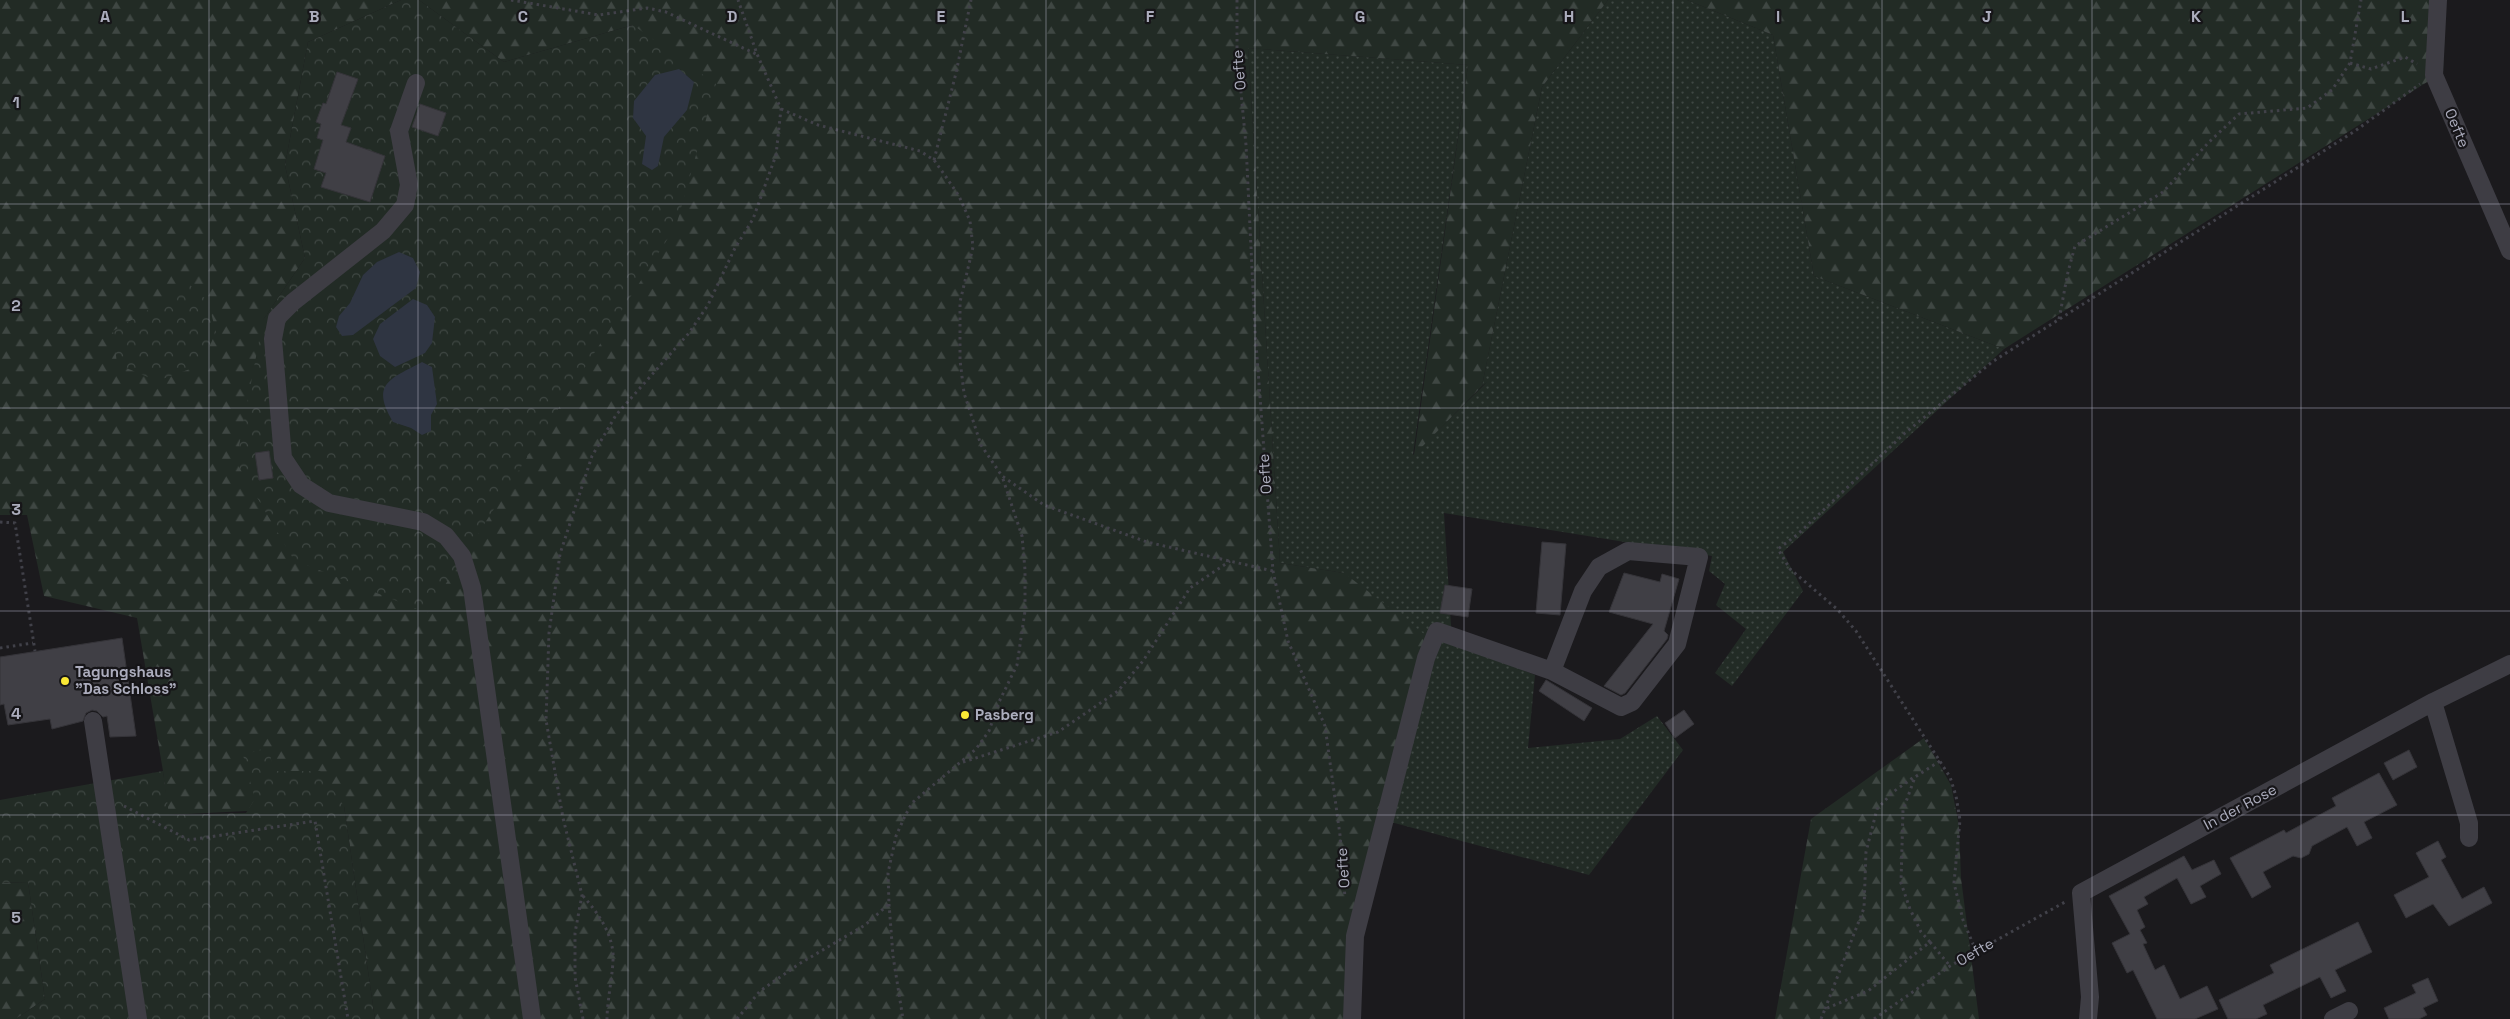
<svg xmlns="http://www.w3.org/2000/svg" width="2510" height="1019" viewBox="0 0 2510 1019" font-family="'Space Grotesk',sans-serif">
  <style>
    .grass { fill: url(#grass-dots) }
    .forest { fill: url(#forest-firs) }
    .park { fill: url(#park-crowns) }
    .water { fill: #2f3542 }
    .building { fill: #403f45; stroke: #353439 }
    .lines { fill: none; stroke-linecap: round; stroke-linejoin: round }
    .path { stroke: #414149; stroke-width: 3; stroke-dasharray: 2.5 4; stroke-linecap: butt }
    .minor { stroke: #3e3d44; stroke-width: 18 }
    .grid { fill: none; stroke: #acadbd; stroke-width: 1; stroke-opacity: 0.55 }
    .poi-dot { fill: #fae835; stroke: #161518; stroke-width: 2 }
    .labels { text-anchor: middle; stroke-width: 4.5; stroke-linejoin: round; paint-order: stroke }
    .street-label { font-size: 15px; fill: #acadbd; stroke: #161518 }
    .poi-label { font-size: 15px; font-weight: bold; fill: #acadbd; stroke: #161518; text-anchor: start }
    .grid-label { font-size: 16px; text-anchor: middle; font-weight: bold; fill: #acadbd; stroke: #161518; stroke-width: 4.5; stroke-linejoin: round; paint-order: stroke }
  </style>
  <defs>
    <pattern id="grass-dots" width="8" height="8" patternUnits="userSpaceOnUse" patternTransform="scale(1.25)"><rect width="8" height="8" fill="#222b25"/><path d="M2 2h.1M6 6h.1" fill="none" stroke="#3f4743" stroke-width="1.8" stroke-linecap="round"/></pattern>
    <pattern id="forest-firs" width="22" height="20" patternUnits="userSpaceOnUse" patternTransform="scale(1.25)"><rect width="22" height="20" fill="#222b25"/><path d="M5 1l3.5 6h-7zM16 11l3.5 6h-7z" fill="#3f4743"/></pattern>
    <pattern id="park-crowns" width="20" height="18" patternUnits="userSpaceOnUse" patternTransform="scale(1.25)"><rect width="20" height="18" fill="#222b25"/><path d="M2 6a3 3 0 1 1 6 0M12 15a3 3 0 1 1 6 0" fill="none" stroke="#3f4743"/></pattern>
  </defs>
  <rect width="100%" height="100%" fill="#1b1a1d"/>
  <path class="grass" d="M 1608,0 L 1687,0 L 1773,35 L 1814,276 L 2004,349 L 1783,552 L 1803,591 L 1732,686 L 1715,673 L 1746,629 L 1716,605 L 1725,584 L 1709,571 L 1712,556 L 1444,513 L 1452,641 L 1535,675 L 1528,748 L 1620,739 L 1657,716 L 1683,750 L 1589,875 L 1387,821 L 1344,573 L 1280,563 L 1248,48 L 1468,65 L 1413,455 L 1487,382 L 1482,386 L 1542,87 Z"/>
  <path class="forest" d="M 0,0 L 401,0 L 308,42 L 285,165 L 305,258 L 263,320 L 633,25 L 504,62 L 419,0 L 1608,0 L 1542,87 L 1482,386 L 1414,455 L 1468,65 L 1248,48 L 1280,563 L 1344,573 L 1436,643 L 1387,821 L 1345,1019 L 375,1019 L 344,806 L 168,815 L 163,771 L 137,618 L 44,596 L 27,515 L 0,515 Z
    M 1687,0 L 2446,0 L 2443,72 L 2004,349 L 1814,276 L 1773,35 Z
    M 1924,738 L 1951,785 L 1959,826 L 1961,878 L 1979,1019 L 1775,1019 L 1811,819 Z
    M 28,882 L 45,999 L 16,1019 L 0,1019 L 0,883 Z"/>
  <path class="park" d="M 401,0 L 419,0 L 504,62 L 633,25 L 716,84 L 676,226 L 427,613 L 294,560 L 236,462 L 263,320 L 305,258 L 285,165 L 308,42 Z
    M 190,285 L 208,301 L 216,332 L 201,365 L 157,381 L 117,364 L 113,331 Z
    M 269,747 L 273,771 L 320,771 L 344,806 L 375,1019 L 16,1019 L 45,999 L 28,882 L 0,883 L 0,800 L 163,771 L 169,815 L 246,813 L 255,799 L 243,755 Z"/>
  <path class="water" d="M 679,69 L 694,82 L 687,110 L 664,137 L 658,166 L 652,170 L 642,164 L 646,136 L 633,118 L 634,101 L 655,75 Z
    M 399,252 L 413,258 L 420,272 L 416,288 L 353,335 L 342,336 L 336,327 L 339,316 L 350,303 L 363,275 L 377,262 Z
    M 413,299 L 427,305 L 435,317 L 432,343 L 425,353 L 395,367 L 380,356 L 373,339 L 380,324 Z
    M 422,362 L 432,367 L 437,404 L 431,415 L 431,431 L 422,435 L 411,428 L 393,422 C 370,384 390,379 422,362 Z"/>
  <path class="building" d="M 337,72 L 358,79 L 341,125 L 351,128 L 346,142 L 385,156 L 370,202 L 321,187 L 326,173 L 314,169 L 323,140 L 317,138 L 321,124 L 316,122 L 323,103 L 326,104 Z
    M 420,104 L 446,113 L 438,136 L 412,127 Z
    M 269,451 L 273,478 L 259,480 L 255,453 Z
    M 1542,542 L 1566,544 L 1560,615 L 1536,613 Z
    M 1624,573 L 1660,582 L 1662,574 L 1679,579 L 1664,631 L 1668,635 L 1667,639 L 1625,693 L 1621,695 L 1604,686 L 1653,624 L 1609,612 Z
    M 1445,585 L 1472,589 L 1468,617 L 1440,613 Z
    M 122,638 L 136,736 L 110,737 L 107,716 L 103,717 L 97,711 L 92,710 L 86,713 L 83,721 L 52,729 L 50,719 L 8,725 L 4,704 L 0,705 L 0,657 Z
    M 1546,680 L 1592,708 L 1584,721 L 1539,691 Z
    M 1684,710 L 1694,724 L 1675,738 L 1665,723 Z
    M 2409,750 L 2417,767 L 2393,780 L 2384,763 Z
    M 2379,773 L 2397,805 L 2364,822 L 2372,838 L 2357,846 L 2347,827 L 2312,846 L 2309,854 L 2301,858 L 2293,856 L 2263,872 L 2271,887 L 2252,898 L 2230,858 L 2284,830 L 2286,833 L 2336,806 L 2332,798 Z
    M 2438,841 L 2446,857 L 2441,860 L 2462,899 L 2484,887 L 2492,903 L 2449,926 L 2433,904 L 2406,918 L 2394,895 L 2429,877 L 2416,853 Z
    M 2184,856 L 2192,870 L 2214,860 L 2221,874 L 2200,886 L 2206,897 L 2191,904 L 2177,878 L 2144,897 L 2148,904 L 2137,910 L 2145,927 L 2140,930 L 2147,943 L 2143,944 L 2155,970 L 2164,965 L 2180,999 L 2207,986 L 2218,1009 L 2195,1019 L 2157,1019 L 2133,970 L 2127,973 L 2112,943 L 2130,934 L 2109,896 Z
    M 2358,922 L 2372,952 L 2335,970 L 2346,991 L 2331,998 L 2320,977 L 2263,1005 L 2267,1014 L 2256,1019 L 2228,1019 L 2219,1000 L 2274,973 L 2270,965 Z
    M 2428,978 L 2438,1001 L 2423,1008 L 2427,1015 L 2419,1019 L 2389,1019 L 2384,1008 L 2416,993 L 2412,985 Z"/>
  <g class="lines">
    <path class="path" d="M 511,0 L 599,15 L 647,8 L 666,12 L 756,54
      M 1237,0 L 1237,50 L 1246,145 L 1255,330 L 1273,571 L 1288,641 L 1325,726 L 1340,835 L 1345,898
      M 2350,63 L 2371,69 L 2405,57 L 2417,64
      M 781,109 L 818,125 L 920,151 L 934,160 L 944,174 L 959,196 L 970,221 L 973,247 L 960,302 L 960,360 L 964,393 L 981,445 L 1002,476 L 1044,505 L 1147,542 L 1273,571
      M 934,160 L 956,73 L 971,0
      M 2059,319 L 2068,272 L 2075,246 L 2163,192 L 2209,142 L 2239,114 L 2307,108 L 2332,90 L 2350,63 L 2361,0
      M 0,522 L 15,523 L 35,651
      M 0,648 L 33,643
      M 963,762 L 1058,732 L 1118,691 L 1143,661 L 1190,588 L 1230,561
      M 124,806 L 189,840 L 315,821 L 348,1019
      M 583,896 C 597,912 611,931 613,953 C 614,970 607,1000 607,1019
      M 889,904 L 893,956 L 903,1019
      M 1930,942 L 1950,966
      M 1976,951 L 1963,920 L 1954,883 L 1960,820 L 1956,796 L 1950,777 L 1856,631 L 1837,609 L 1790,569 L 1778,549 L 1798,534 L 1905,433 L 1992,362 L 2355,131 L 2420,84
      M 1825,1009 L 1864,908 L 1866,852 L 1877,809 L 1893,792 L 1914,777
      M 583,1019 L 575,977 L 575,933 L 582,895 L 563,818 L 546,720 L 549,633 L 560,554 L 592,456 L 616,415 L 689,333 L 708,305 L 735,248 L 753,219 L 776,155 L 781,109 L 757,54 L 738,0
      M 737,1019 L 760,991 L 799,964 L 865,925 L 889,904 L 888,873 L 896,836 L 905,816 L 912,803 L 976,749 L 989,731 L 999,702 L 1017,665 L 1025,611 L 1025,570 L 1022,536 L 1002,476
      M 1821,1019 L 1825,1009 L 1868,991 L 1930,942 L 1921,932 L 1910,909 L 1901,883 L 1903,810 L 1915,777 L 1940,761
      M 1874,1019 L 1950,966 L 2065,902"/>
    <path class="minor" d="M 2438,0 L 2434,75 L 2510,251
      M 416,83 L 399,131 L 409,185 L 405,205 L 383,231 L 293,302 L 277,318 L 273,339 L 283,458 L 301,485 L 329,503 L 423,522 L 446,536 L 462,556 L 472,588 L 532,1019
      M 2433,702 L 2469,823 L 2469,838
      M 93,721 L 138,1019
      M 1352,1019 L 1355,936 L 1426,658 L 1437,631 L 1552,671 L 1621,707 L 1632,702 L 1677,644 L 1699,557 L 1628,551 L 1599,567 L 1583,591 L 1552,671
      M 2088,1019 L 2090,997 L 2081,893 L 2433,702 L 2510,664
      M 2333,1019 L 2349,1011"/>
  </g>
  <path class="grid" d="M 209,0 L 209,1019M 418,0 L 418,1019M 628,0 L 628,1019M 837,0 L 837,1019M 1046,0 L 1046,1019M 1255,0 L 1255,1019M 1464,0 L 1464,1019M 1673,0 L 1673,1019M 1882,0 L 1882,1019M 2092,0 L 2092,1019M 2301,0 L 2301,1019M 0,204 L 2510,204M 0,408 L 2510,408M 0,611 L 2510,611M 0,815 L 2510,815"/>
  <g class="poi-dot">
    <circle cx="65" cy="681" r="5"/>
    <circle cx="965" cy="715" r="5"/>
  </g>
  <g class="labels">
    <g class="street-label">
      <text transform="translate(1239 70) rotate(-95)" y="5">Oefte</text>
      <text transform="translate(2457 128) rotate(67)" y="5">Oefte</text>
      <text transform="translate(1265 474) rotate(-94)" y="5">Oefte</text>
      <text transform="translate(2240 807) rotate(-28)" y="5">In der Rose</text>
      <text transform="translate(1343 868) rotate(-94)" y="5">Oefte</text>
      <text transform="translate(1975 952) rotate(-30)" y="5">Oefte</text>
    </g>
    <g class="poi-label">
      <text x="75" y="677">Tagungshaus<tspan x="75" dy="17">"Das Schloss"</tspan></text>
      <text x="975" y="720">Pasberg</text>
    </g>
  </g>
  <g class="grid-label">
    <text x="105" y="22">A</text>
    <text x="314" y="22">B</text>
    <text x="523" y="22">C</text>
    <text x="732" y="22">D</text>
    <text x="941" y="22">E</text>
    <text x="1150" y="22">F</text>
    <text x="1360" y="22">G</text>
    <text x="1569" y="22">H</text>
    <text x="1778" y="22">I</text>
    <text x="1987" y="22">J</text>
    <text x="2196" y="22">K</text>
    <text x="2405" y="22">L</text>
    <text x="16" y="108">1</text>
    <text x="16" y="311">2</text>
    <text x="16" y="515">3</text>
    <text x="16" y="719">4</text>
    <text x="16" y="923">5</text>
  </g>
</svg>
